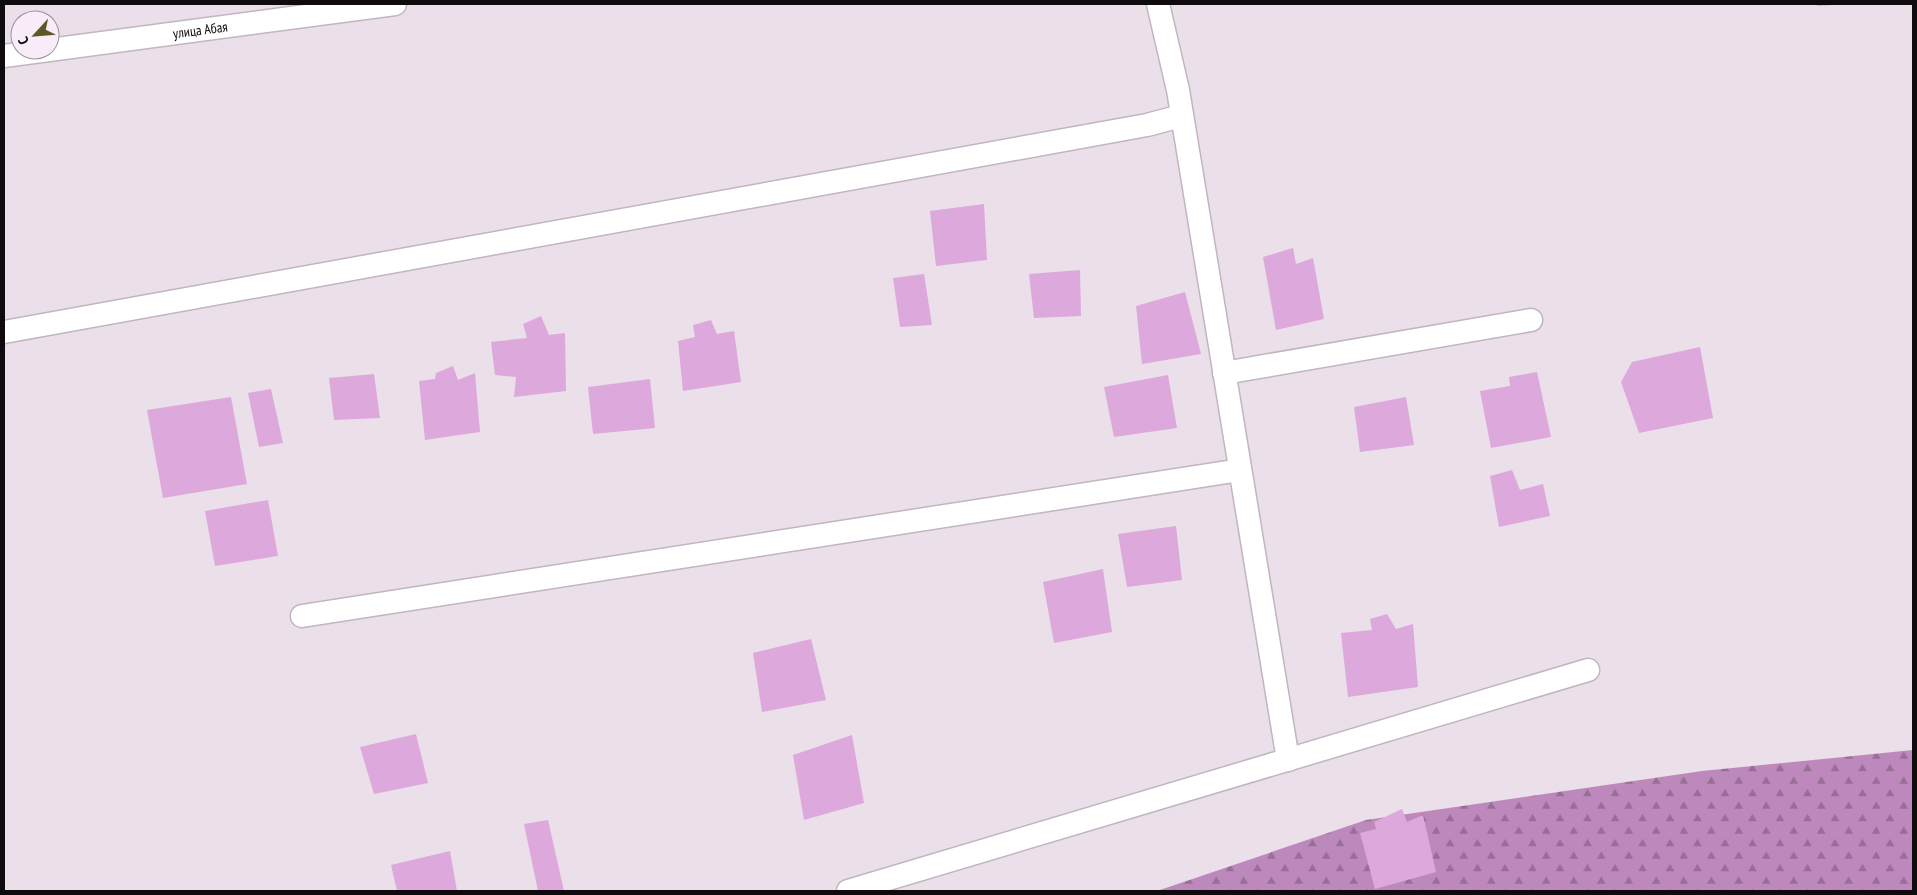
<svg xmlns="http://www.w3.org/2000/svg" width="1917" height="895" viewBox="0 0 1917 895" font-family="'PT Sans Narrow',sans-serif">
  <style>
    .forest { fill: url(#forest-firs) }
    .building { fill: #dda8dc }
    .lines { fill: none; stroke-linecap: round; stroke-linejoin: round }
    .street-casing { stroke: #c0b5c0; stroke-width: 25 }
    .street { stroke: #fff; stroke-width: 22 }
    .labels { text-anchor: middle; stroke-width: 4.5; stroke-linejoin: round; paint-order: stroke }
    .street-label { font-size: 14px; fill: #0e0a0e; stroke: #f8ecf8 }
  </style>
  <defs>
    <pattern id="forest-firs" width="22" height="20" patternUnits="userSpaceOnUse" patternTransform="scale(1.25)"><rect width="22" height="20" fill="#bd89bc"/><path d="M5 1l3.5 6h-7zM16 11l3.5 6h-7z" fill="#986e97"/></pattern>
  </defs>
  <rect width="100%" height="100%" fill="#ebdfea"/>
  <path class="forest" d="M 1913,750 L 1913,891 L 1157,891 L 1366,820 L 1702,771 Z"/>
  <path class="building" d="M 1817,4 L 1834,4 L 1834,5 L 1817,6 Z
    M 984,204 L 987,260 L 936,266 L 930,211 Z
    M 1293,248 L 1296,264 L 1313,258 L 1324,319 L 1276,330 L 1263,257 Z
    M 1080,270 L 1081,316 L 1034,318 L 1029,274 Z
    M 924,274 L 932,325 L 900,327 L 893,278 Z
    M 1185,292 L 1201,354 L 1142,364 L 1136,306 Z
    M 541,316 L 549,335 L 565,333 L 566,391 L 514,397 L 516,377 L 495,375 L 491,342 L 527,338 L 523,324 Z
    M 711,320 L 717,334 L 734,331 L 741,382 L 683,391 L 678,341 L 695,337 L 693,325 Z
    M 1700,347 L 1713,418 L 1639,433 L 1621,382 L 1632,362 Z
    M 453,366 L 458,380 L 475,373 L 480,432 L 425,440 L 419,381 L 435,379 L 436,373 Z
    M 1537,372 L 1551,437 L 1491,448 L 1480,391 L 1510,386 L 1509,377 Z
    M 374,374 L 380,418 L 334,420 L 329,378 Z
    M 1168,375 L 1177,428 L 1114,437 L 1104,387 Z
    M 650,379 L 655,428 L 593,434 L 588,387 Z
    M 271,389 L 283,443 L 259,447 L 248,393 Z
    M 231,397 L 247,484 L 163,498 L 147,410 Z
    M 1406,397 L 1414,445 L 1360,452 L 1354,407 Z
    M 1512,470 L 1520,490 L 1543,484 L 1550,516 L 1499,527 L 1490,476 Z
    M 268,500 L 278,556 L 215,566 L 205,511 Z
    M 1176,526 L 1182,580 L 1127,587 L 1118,534 Z
    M 1103,569 L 1112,632 L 1054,643 L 1043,582 Z
    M 1387,614 L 1396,629 L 1413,624 L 1418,687 L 1348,697 L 1341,633 L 1372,630 L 1370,619 Z
    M 811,639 L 826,700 L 762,712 L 753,653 Z
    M 416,734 L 428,783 L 374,794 L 360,747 Z
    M 852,735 L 864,803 L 804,820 L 793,755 Z
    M 1402,809 L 1407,822 L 1423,815 L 1436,872 L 1375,889 L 1360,833 L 1376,829 L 1374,822 Z
    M 548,820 L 564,891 L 538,891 L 524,824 Z
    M 450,851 L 457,891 L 397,891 L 391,865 Z"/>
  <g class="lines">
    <defs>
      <g id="street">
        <path d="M 1158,4 L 1178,90 L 1288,760"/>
        <path id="s1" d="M 4,56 L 395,4"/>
        <path d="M 4,332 L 1147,125 L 1181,116"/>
        <path d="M 1224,373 L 1531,320"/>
        <path d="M 302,616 L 1240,470"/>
        <path d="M 848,891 L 1588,670"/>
      </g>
    </defs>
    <use href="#street" class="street-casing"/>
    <use href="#street" class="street"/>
  </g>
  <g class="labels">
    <g class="street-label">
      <text dy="5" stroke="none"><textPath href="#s1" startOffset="198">улица Абая</textPath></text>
    </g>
  </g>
  <rect width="1917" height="895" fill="none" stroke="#0e0a0e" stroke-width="10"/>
  <g transform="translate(35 35) rotate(244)"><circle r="24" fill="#f8ecf8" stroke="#9a929a"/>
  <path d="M0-4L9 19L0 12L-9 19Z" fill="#5b5925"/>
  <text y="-8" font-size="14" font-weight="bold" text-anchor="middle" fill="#0e0a0e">С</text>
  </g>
</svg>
